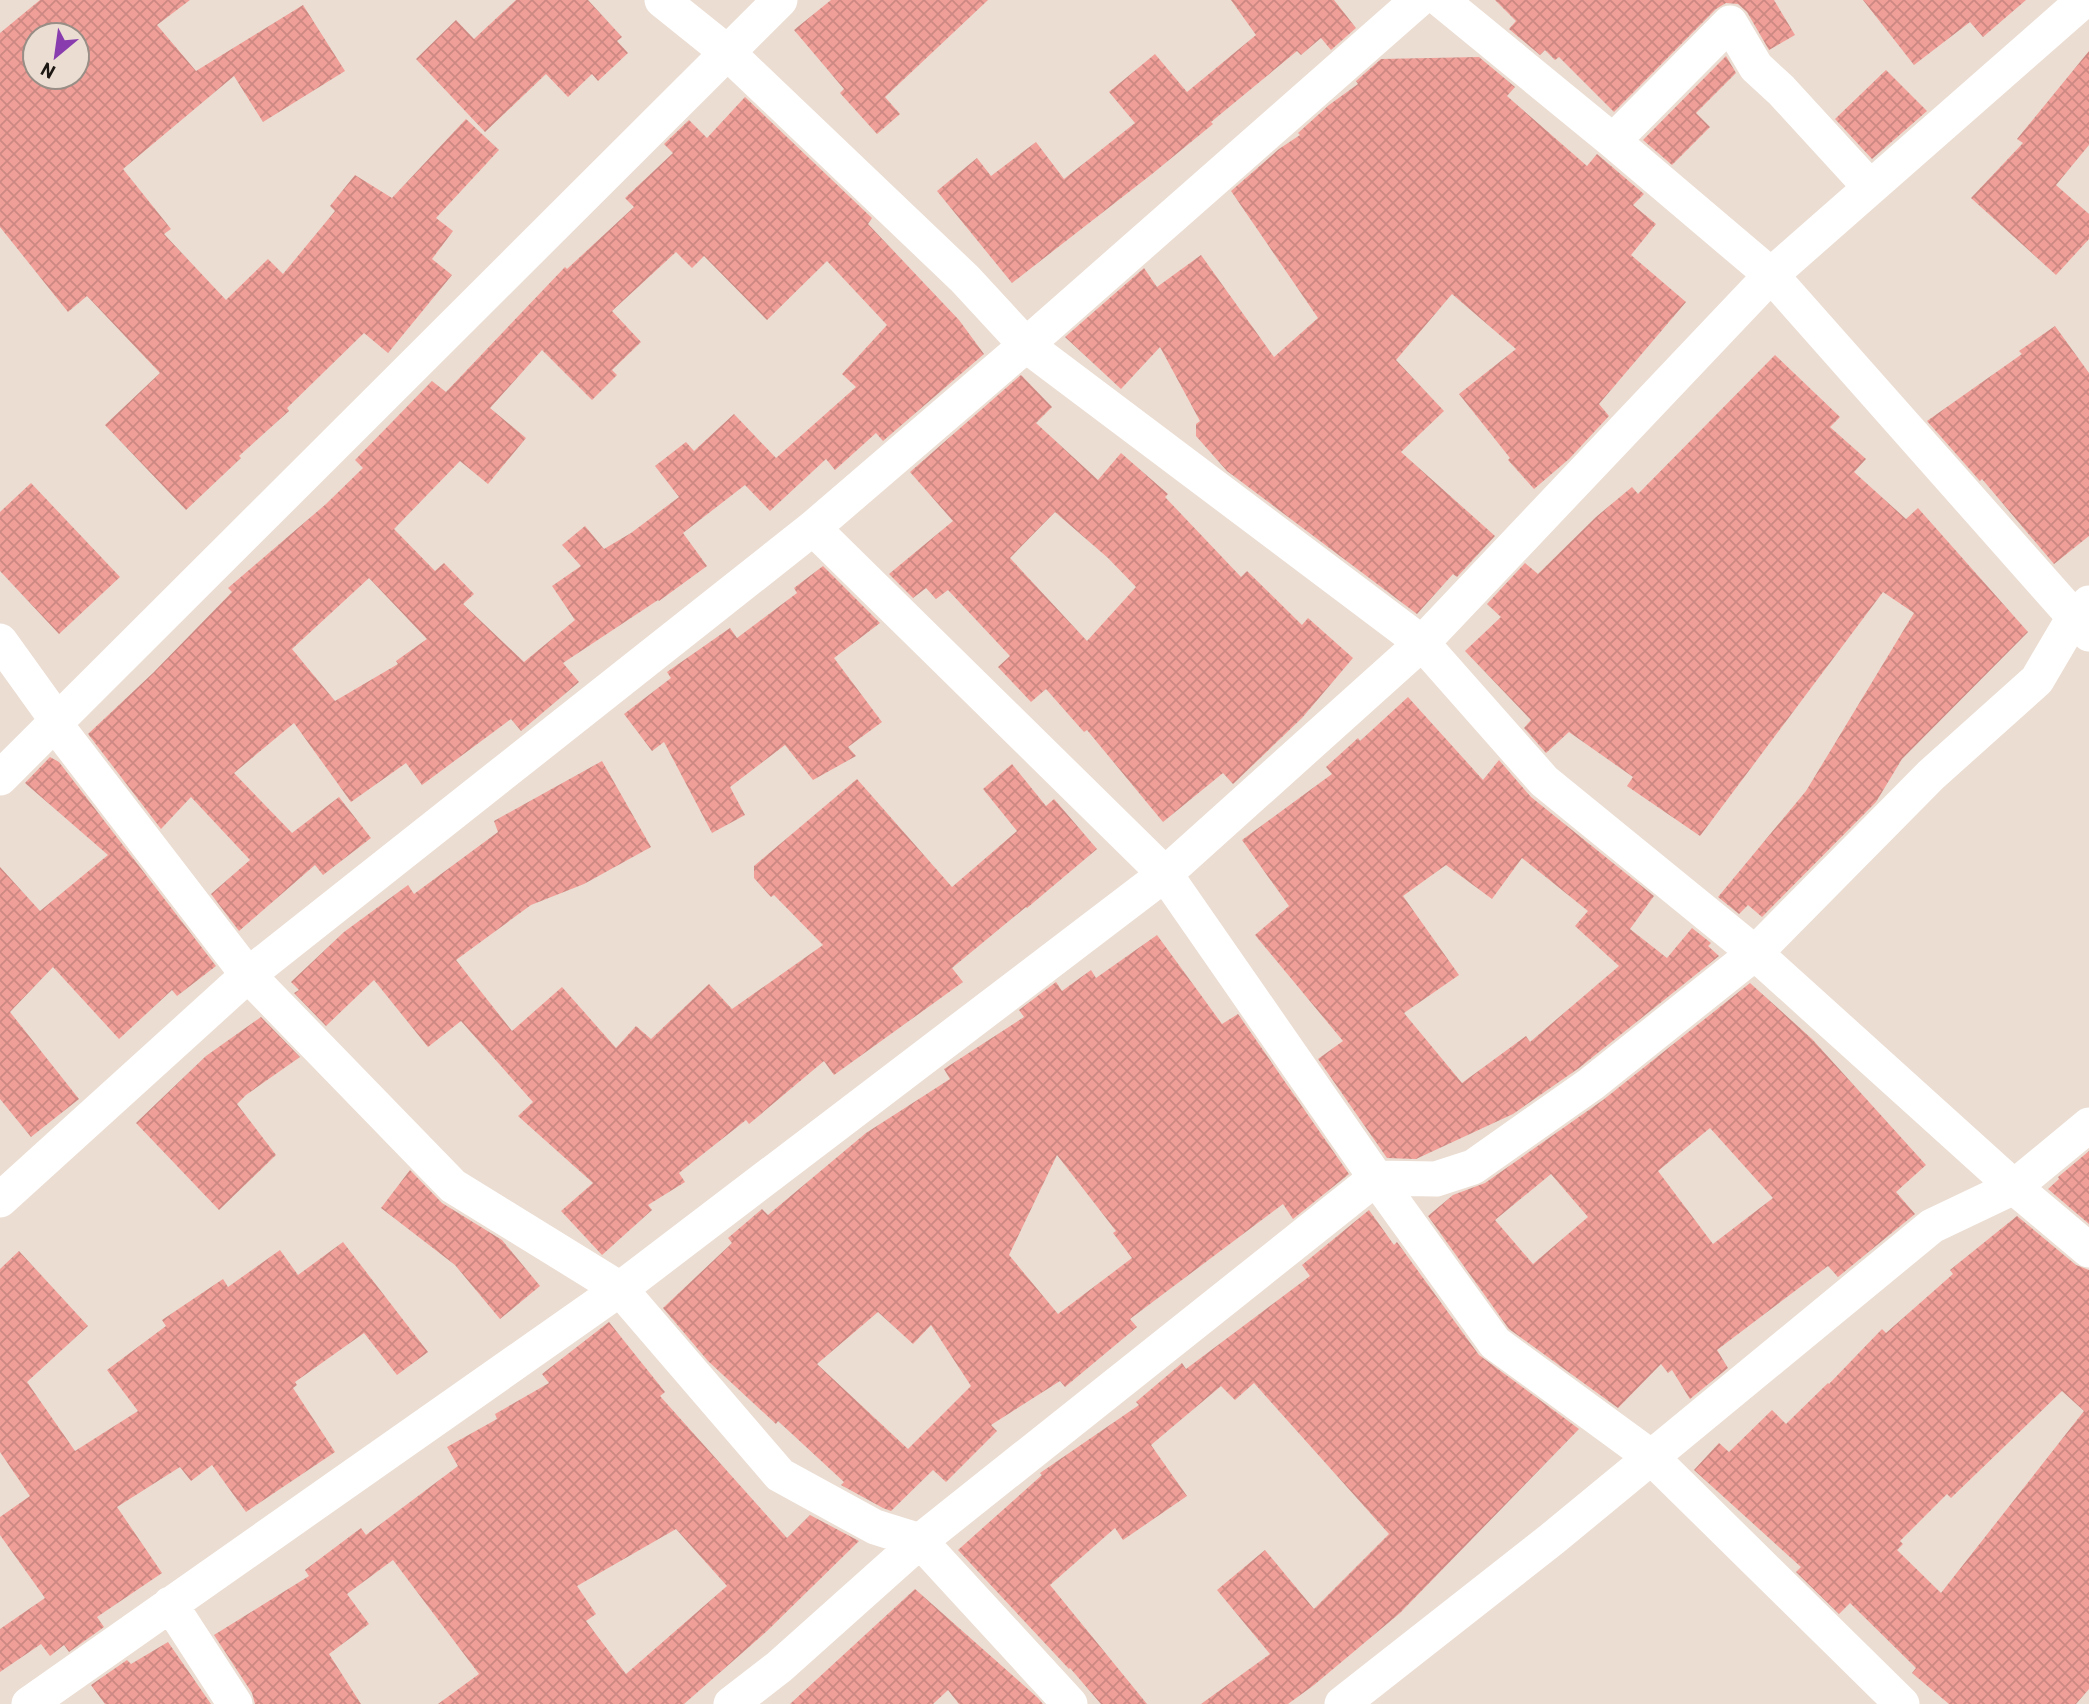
<svg xmlns="http://www.w3.org/2000/svg" width="2089" height="1704" viewBox="0 0 2089 1704" font-family="Barlow,sans-serif">
  <style>
    .building { fill: url(#building-cross-hatch); fill-rule: evenodd }
    .lines { fill: none; stroke-linecap: round; stroke-linejoin: round }
    .minor { stroke: #fff; stroke-width: 35 }
  </style>
  <defs>
    <pattern id="building-cross-hatch" width="8" height="8" patternUnits="userSpaceOnUse" patternTransform="scale(1.75)"><rect width="8" height="8" fill="#ef9f98"/><path d="M0 0l8 8M0 8l8-8" fill="none" stroke="#cc8882"/></pattern>
  </defs>
  <rect width="100%" height="100%" fill="#ebddd2"/>
  <path class="building" d="M 40,0 L 190,0 L 157,25 L 196,71 L 303,5 L 345,71 L 263,122 L 234,76 L 123,169 L 171,229 L 164,234 L 226,300 L 268,259 L 283,274 L 335,211 L 330,206 L 355,175 L 392,198 L 466,119 L 499,150 L 436,218 L 453,231 L 432,259 L 452,275 L 388,353 L 364,333 L 287,408 L 289,411 L 239,456 L 241,458 L 186,510 L 105,425 L 160,373 L 87,296 L 68,312 L 0,227 L 0,33 ZM 35,35 L 77,35 L 77,77 L 35,77 Z
    M 516,0 L 588,0 L 622,37 L 617,41 L 628,53 L 598,81 L 592,74 L 568,97 L 546,74 L 485,132 L 416,59 L 456,20 L 474,39 Z
    M 831,0 L 988,0 L 885,97 L 900,114 L 877,134 L 840,93 L 844,89 L 794,30 Z
    M 1231,0 L 1334,0 L 1356,28 L 1331,50 L 1321,38 L 1301,55 L 1297,51 L 1211,122 L 1213,124 L 1152,174 L 1012,283 L 937,191 L 977,158 L 991,176 L 1036,142 L 1064,179 L 1135,123 L 1109,92 L 1155,54 L 1187,92 L 1256,35 Z
    M 1495,0 L 1774,0 L 1795,35 L 1769,50 L 1747,12 L 1738,4 L 1726,3 L 1716,9 L 1614,112 L 1559,57 L 1555,60 L 1545,50 L 1540,55 L 1509,29 L 1516,21 Z
    M 1863,0 L 2026,0 L 1983,37 L 1970,22 L 1914,65 Z
    M 2089,51 L 2089,145 L 2056,185 L 2089,214 L 2089,239 L 2056,275 L 1971,198 L 2023,143 L 2017,139 Z
    M 1726,56 L 1736,73 L 1696,113 L 1710,127 L 1672,165 L 1643,140 Z
    M 1479,57 L 1515,87 L 1507,96 L 1587,166 L 1597,154 L 1644,194 L 1633,205 L 1656,224 L 1631,255 L 1686,302 L 1599,404 L 1609,416 L 1569,459 L 1534,489 L 1508,460 L 1510,458 L 1459,394 L 1516,349 L 1452,294 L 1396,360 L 1444,411 L 1401,452 L 1495,536 L 1457,577 L 1453,574 L 1417,614 L 1227,471 L 1196,436 L 1196,424 L 1200,421 L 1160,347 L 1121,389 L 1065,337 L 1144,268 L 1157,287 L 1201,255 L 1274,357 L 1318,318 L 1231,191 L 1279,149 L 1300,135 L 1298,133 L 1329,105 L 1358,84 L 1356,81 L 1381,59 Z
    M 1886,70 L 1927,111 L 1872,159 L 1835,119 Z
    M 745,97 L 872,218 L 868,224 L 959,320 L 984,354 L 883,441 L 876,433 L 835,470 L 826,459 L 770,511 L 745,485 L 683,533 L 707,566 L 659,601 L 658,600 L 563,663 L 579,682 L 521,731 L 511,719 L 422,785 L 406,763 L 351,802 L 294,723 L 234,773 L 292,833 L 339,797 L 371,838 L 323,875 L 315,865 L 239,931 L 211,894 L 250,860 L 191,797 L 161,829 L 88,734 L 153,673 L 232,592 L 228,588 L 326,504 L 363,468 L 355,460 L 432,381 L 446,392 L 565,267 L 567,269 L 634,207 L 625,198 L 673,153 L 664,144 L 689,120 L 707,138 ZM 676,252 L 692,268 L 704,256 L 767,320 L 827,261 L 887,325 L 842,374 L 856,387 L 776,458 L 734,414 L 694,451 L 686,442 L 655,466 L 679,497 L 631,533 L 604,549 L 585,526 L 562,545 L 581,566 L 552,586 L 575,620 L 524,662 L 463,604 L 474,594 L 444,563 L 435,571 L 394,529 L 460,461 L 488,484 L 526,438 L 490,408 L 542,350 L 592,400 L 617,375 L 612,370 L 641,342 L 612,311 ZM 369,578 L 427,639 L 396,661 L 398,664 L 335,701 L 292,649 Z
    M 2055,326 L 2089,373 L 2089,536 L 2054,564 L 1982,479 L 1980,481 L 1927,421 L 2022,354 L 2019,351 Z
    M 1775,355 L 1840,417 L 1830,427 L 1866,459 L 1854,472 L 1906,519 L 1918,508 L 2028,632 L 1902,759 L 1876,802 L 1762,917 L 1748,905 L 1739,914 L 1718,897 L 1806,791 L 1914,613 L 1883,592 L 1700,836 L 1627,786 L 1633,777 L 1569,732 L 1546,753 L 1524,728 L 1531,720 L 1465,651 L 1501,617 L 1487,604 L 1525,563 L 1538,574 L 1596,517 L 1632,487 L 1638,494 Z
    M 1021,375 L 1052,407 L 1036,423 L 1098,480 L 1121,453 L 1168,494 L 1165,497 L 1241,577 L 1247,571 L 1302,625 L 1308,618 L 1353,658 L 1302,718 L 1233,784 L 1223,773 L 1163,822 L 1087,730 L 1084,732 L 1046,689 L 1031,702 L 998,667 L 1010,656 L 948,590 L 936,599 L 926,588 L 913,598 L 889,574 L 953,521 L 910,472 ZM 1055,512 L 1108,558 L 1136,587 L 1087,641 L 1010,558 Z
    M 31,483 L 120,577 L 59,634 L 0,571 L 0,512 Z
    M 823,566 L 880,623 L 834,658 L 882,722 L 848,747 L 856,756 L 813,780 L 785,745 L 730,787 L 745,815 L 712,833 L 664,742 L 652,751 L 624,714 L 671,678 L 667,672 L 730,628 L 737,638 L 797,593 L 794,588 Z
    M 1408,697 L 1483,780 L 1499,760 L 1531,797 L 1654,896 L 1630,929 L 1667,958 L 1692,928 L 1711,943 L 1708,946 L 1719,956 L 1579,1068 L 1513,1114 L 1416,1159 L 1387,1158 L 1318,1059 L 1343,1041 L 1255,935 L 1289,906 L 1242,840 L 1332,774 L 1326,767 L 1358,738 L 1360,741 ZM 1522,858 L 1588,911 L 1575,926 L 1619,966 L 1530,1042 L 1526,1036 L 1462,1083 L 1404,1013 L 1459,975 L 1403,896 L 1446,865 L 1492,899 Z
    M 50,757 L 59,762 L 216,966 L 177,996 L 172,990 L 119,1039 L 53,967 L 10,1012 L 79,1099 L 31,1137 L 0,1099 L 0,867 L 40,911 L 108,855 L 25,783 Z
    M 602,761 L 651,847 L 584,884 L 531,905 L 456,960 L 512,1031 L 562,987 L 616,1048 L 636,1026 L 651,1039 L 709,984 L 732,1009 L 823,945 L 774,895 L 771,897 L 754,878 L 754,866 L 857,779 L 952,887 L 1017,831 L 983,789 L 1012,764 L 1046,806 L 1054,799 L 1097,849 L 1027,908 L 1026,907 L 952,968 L 963,982 L 834,1075 L 824,1061 L 749,1124 L 746,1120 L 679,1173 L 685,1182 L 648,1205 L 652,1210 L 602,1255 L 561,1211 L 593,1183 L 518,1116 L 533,1102 L 461,1021 L 428,1047 L 374,980 L 326,1026 L 294,993 L 299,990 L 291,982 L 344,932 L 408,885 L 414,894 L 498,832 L 494,821 Z
    M 1157,935 L 1222,1024 L 1238,1014 L 1349,1174 L 1293,1219 L 1283,1204 L 1130,1319 L 1137,1327 L 1065,1387 L 1060,1381 L 991,1425 L 997,1431 L 946,1482 L 933,1470 L 891,1511 L 883,1508 L 841,1485 L 844,1482 L 778,1421 L 776,1424 L 708,1361 L 663,1308 L 732,1243 L 728,1238 L 762,1209 L 768,1215 L 866,1133 L 950,1079 L 944,1069 L 1024,1017 L 1019,1010 L 1056,982 L 1062,991 L 1091,970 L 1096,978 ZM 1057,1155 L 1116,1231 L 1113,1233 L 1132,1258 L 1058,1314 L 1009,1255 ZM 878,1312 L 913,1344 L 931,1325 L 971,1386 L 908,1449 L 817,1364 Z
    M 1750,983 L 1812,1039 L 1926,1165 L 1896,1192 L 1915,1214 L 1838,1277 L 1828,1266 L 1717,1350 L 1728,1368 L 1690,1399 L 1672,1370 L 1668,1373 L 1661,1364 L 1618,1408 L 1509,1329 L 1428,1216 L 1453,1195 L 1485,1183 L 1603,1100 ZM 1710,1128 L 1773,1198 L 1713,1244 L 1658,1171 ZM 1551,1174 L 1588,1217 L 1533,1264 L 1495,1220 Z
    M 261,1017 L 300,1057 L 246,1095 L 237,1104 L 276,1155 L 219,1210 L 136,1123 L 206,1056 Z
    M 2089,1151 L 2089,1224 L 2048,1189 L 2059,1179 L 2058,1177 Z
    M 410,1170 L 442,1203 L 502,1240 L 540,1286 L 500,1319 L 455,1265 L 381,1208 Z
    M 1369,1210 L 1394,1245 L 1397,1242 L 1479,1355 L 1579,1429 L 1400,1613 L 1314,1685 L 1288,1704 L 1201,1704 L 1270,1654 L 1217,1590 L 1265,1550 L 1314,1609 L 1389,1534 L 1254,1383 L 1235,1400 L 1221,1386 L 1151,1445 L 1187,1496 L 1123,1540 L 1115,1528 L 1050,1585 L 1147,1704 L 1101,1704 L 1070,1668 L 1069,1669 L 958,1550 L 1042,1475 L 1040,1473 L 1139,1405 L 1136,1402 L 1182,1363 L 1186,1369 L 1310,1276 L 1302,1265 Z
    M 2017,1216 L 2076,1265 L 2089,1270 L 2089,1689 L 2076,1704 L 1949,1704 L 1912,1673 L 1916,1668 L 1850,1603 L 1839,1614 L 1796,1572 L 1801,1567 L 1694,1470 L 1719,1443 L 1729,1452 L 1772,1410 L 1786,1424 L 1828,1383 L 1829,1384 L 1882,1329 L 1886,1333 L 1953,1274 L 1950,1270 ZM 2062,1391 L 2084,1411 L 1941,1593 L 1897,1550 L 1903,1544 L 1900,1541 L 1947,1494 L 1951,1498 Z
    M 343,1242 L 428,1352 L 397,1375 L 364,1333 L 295,1382 L 297,1385 L 293,1388 L 335,1452 L 246,1512 L 212,1465 L 191,1481 L 180,1467 L 117,1507 L 162,1573 L 97,1617 L 104,1627 L 69,1652 L 64,1645 L 50,1656 L 41,1644 L 0,1672 L 0,1629 L 45,1598 L 0,1535 L 0,1517 L 30,1496 L 0,1452 L 0,1269 L 19,1251 L 88,1326 L 27,1382 L 75,1451 L 138,1411 L 107,1370 L 166,1326 L 162,1320 L 223,1279 L 228,1287 L 280,1250 L 298,1275 Z
    M 609,1322 L 665,1392 L 660,1396 L 787,1538 L 810,1515 L 859,1541 L 767,1631 L 684,1704 L 438,1704 L 479,1674 L 393,1560 L 347,1594 L 369,1624 L 329,1654 L 361,1704 L 255,1704 L 252,1693 L 214,1635 L 309,1576 L 305,1570 L 361,1528 L 366,1535 L 458,1466 L 447,1447 L 497,1419 L 495,1414 L 549,1383 L 542,1374 ZM 676,1529 L 727,1586 L 626,1674 L 586,1621 L 596,1614 L 577,1586 Z
    M 915,1589 L 1038,1698 L 1043,1704 L 959,1704 L 948,1690 L 933,1704 L 790,1704 Z
    M 168,1642 L 211,1704 L 105,1704 L 91,1685 L 127,1660 L 131,1664 Z"/>
  <g class="lines">
    <path class="minor" d="M 662,0 L 728,53 L 965,279 L 1026,345 L 1422,643 L 1544,781 L 1755,953 L 2014,1187 L 2089,1250
      M 1441,0 L 1613,141 L 1771,275 L 2089,634
      M 1613,141 L 1730,23 L 1756,67 L 1781,90 L 1870,187
      M 813,528 L 1165,874 L 1376,1178 L 1495,1343 L 1651,1457 L 1902,1704
      M 0,641 L 51,712 L 55,724 L 248,975 L 453,1186 L 620,1289 L 780,1475 L 875,1527 L 920,1541 L 1070,1704
      M 0,778 L 780,0
      M 0,1200 L 248,975 L 813,528 L 1026,345 L 1418,0
      M 170,1604 L 235,1704
      M 29,1704 L 620,1289 L 1165,874 L 1422,643 L 1771,275 L 2084,0
      M 731,1704 L 779,1667 L 920,1541 L 1376,1178 L 1436,1179 L 1473,1167 L 1591,1084 L 1755,953 L 1931,775 L 2037,680 L 2074,617 L 2089,603
      M 1342,1704 L 1552,1539 L 1932,1226 L 2014,1187 L 2089,1125"/>
  </g>
  <g transform="translate(56 56) rotate(209)"><circle r="33" fill="#ebddd2" stroke="#988e86" stroke-width="2"/>
  <path d="M0-5L12 26L0 18L-12 26Z" fill="#883cae"/>
  <text y="-10" font-size="19" font-weight="bold" text-anchor="middle" fill="#1c1713">N</text>
  </g>
</svg>
